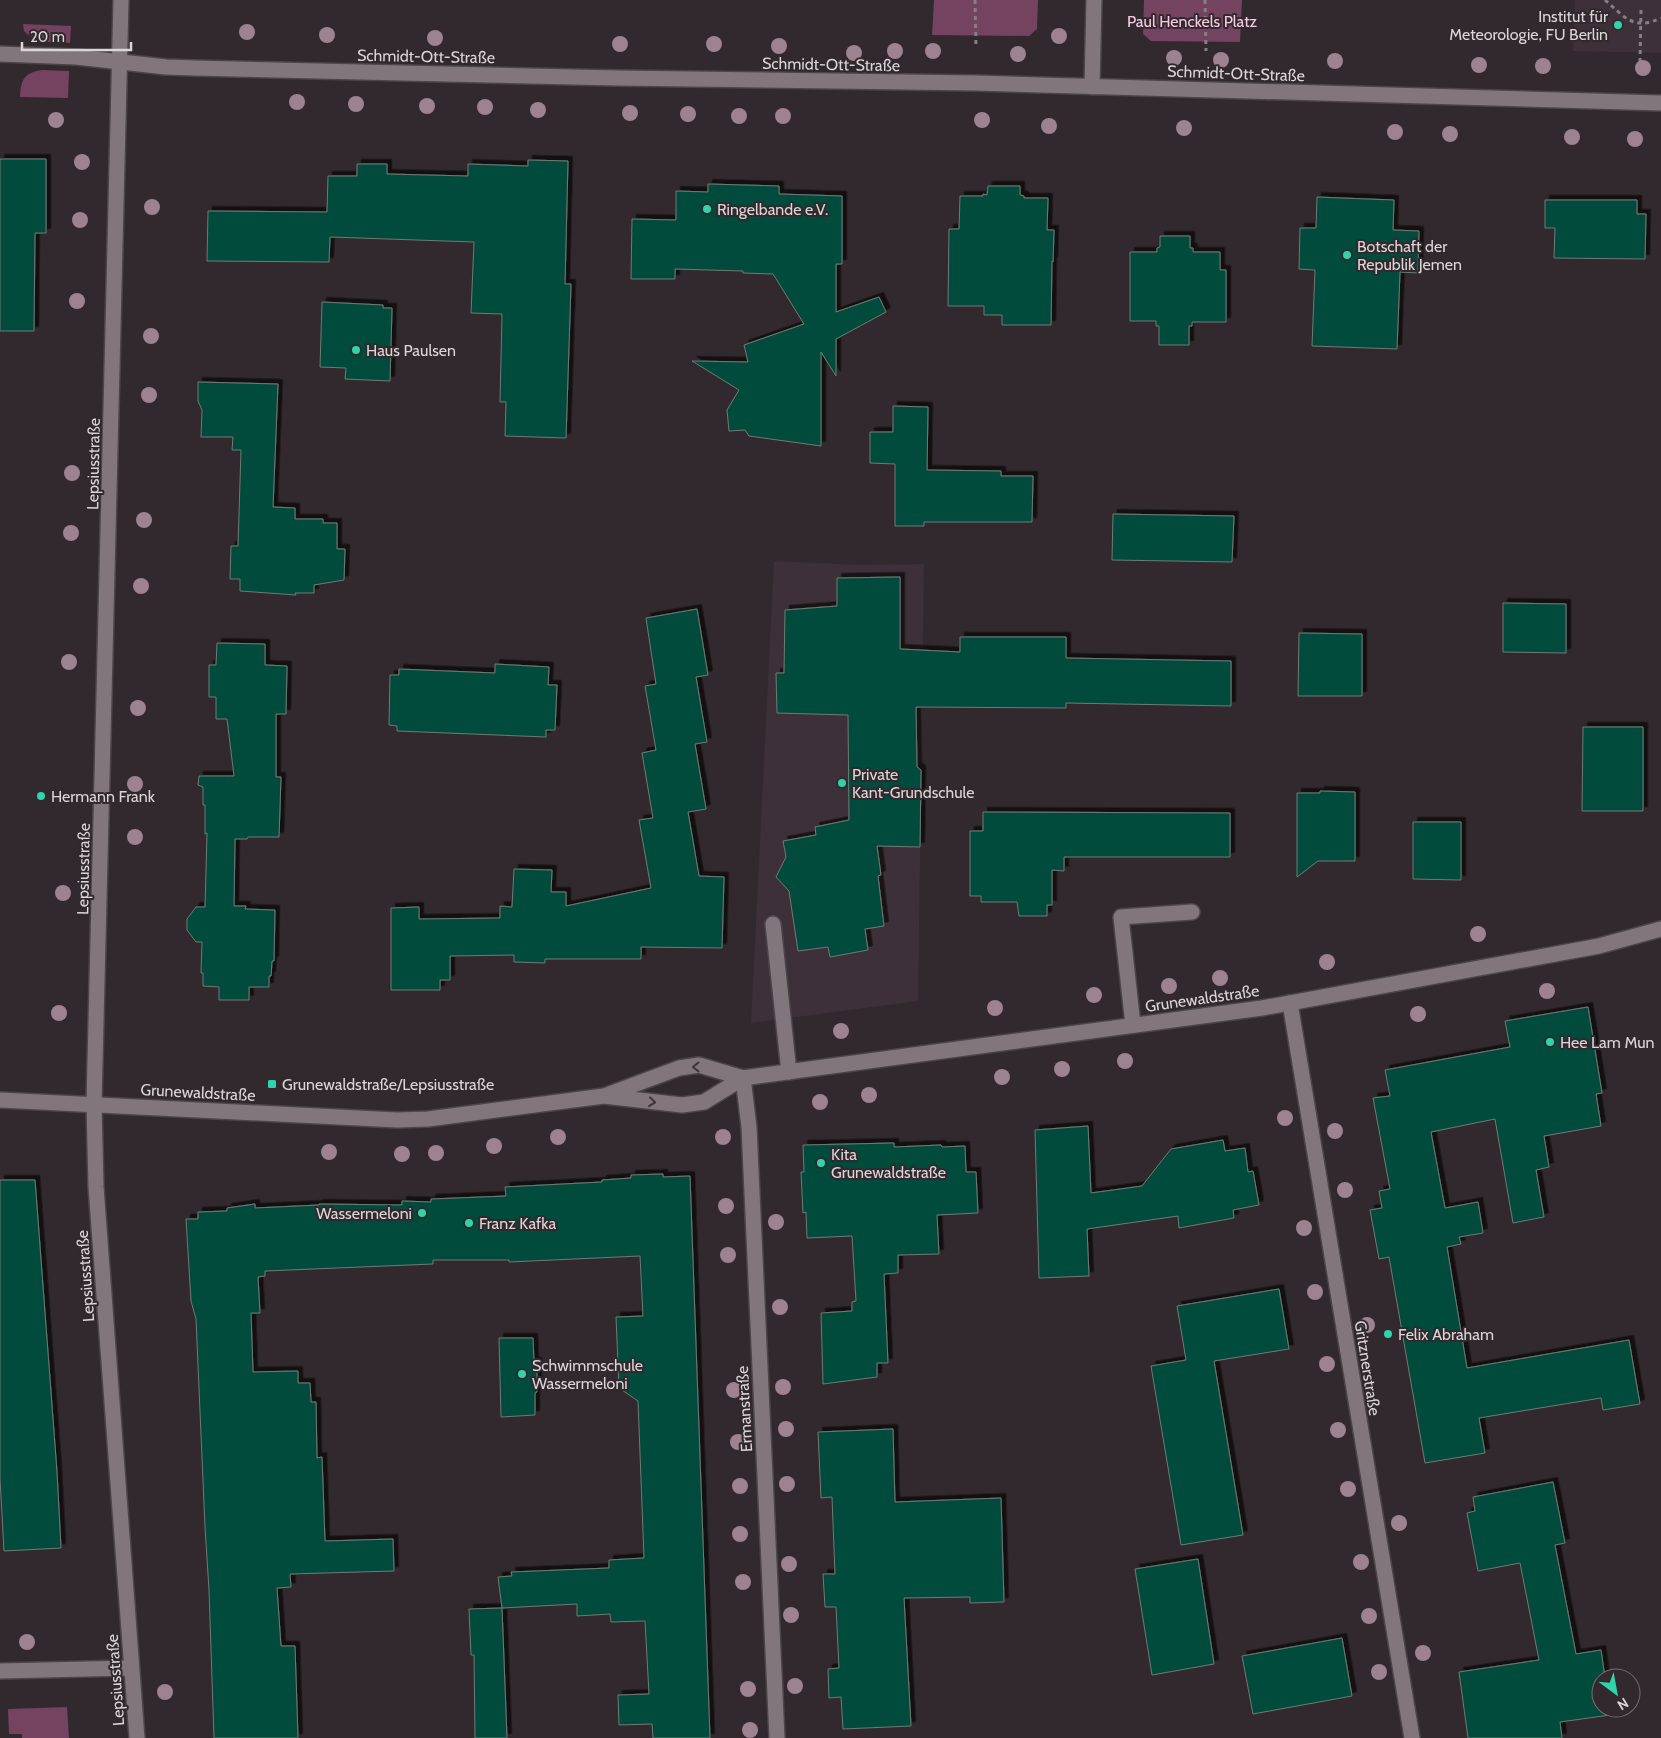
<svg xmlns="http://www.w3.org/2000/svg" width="1661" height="1738" viewBox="0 0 1661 1738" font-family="Cabin,sans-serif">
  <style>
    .built { fill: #3e3038 }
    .green { fill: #73435f }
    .building { fill: #064b3a; stroke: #6f7a76; filter: url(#shadow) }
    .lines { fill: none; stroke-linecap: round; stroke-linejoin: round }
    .lane-casing { stroke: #4b4548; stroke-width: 18 }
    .street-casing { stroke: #4b4548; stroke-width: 18 }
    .secondary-casing { stroke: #4b4548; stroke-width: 18 }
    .path { stroke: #857e82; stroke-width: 3; stroke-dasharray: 4 4; stroke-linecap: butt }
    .lane { stroke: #80767b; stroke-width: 15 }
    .street { stroke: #80767b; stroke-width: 15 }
    .secondary { stroke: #80767b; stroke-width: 15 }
    .tree { fill: #9d8290 }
    .oneway { stroke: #3d3539 }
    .poi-dot { fill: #30d4aa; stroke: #31292d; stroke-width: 2 }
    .labels { text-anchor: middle; stroke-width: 4; stroke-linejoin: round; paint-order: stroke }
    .poi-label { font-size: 16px; fill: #dbd5d8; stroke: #31292d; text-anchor: start }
    .park-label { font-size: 16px; fill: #f6cae1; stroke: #31292d }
    .street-label { font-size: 16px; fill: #dbd5d8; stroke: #31292d }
  </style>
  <defs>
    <filter id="shadow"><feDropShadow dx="4.5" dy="-4.5" stdDeviation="0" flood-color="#0009"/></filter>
  </defs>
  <rect width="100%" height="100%" fill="#31292d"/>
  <path class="built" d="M 1575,0 L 1661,0 L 1661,53 L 1573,51 Z
    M 774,561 L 861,565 L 924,564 L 918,1001 L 751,1023 Z"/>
  <path class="green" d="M 934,0 L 1038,0 L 1037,29 L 1029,36 L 932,35 Z
    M 1144,0 L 1242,0 L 1240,42 L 1151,41 L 1143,34 Z
    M 23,24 L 71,26 L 70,43 C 53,42 36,44 24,31 Z
    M 42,70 L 69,71 L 68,98 L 20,97 C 21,79 24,73 42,70 Z
    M 67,1707 L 69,1738 L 22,1738 L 22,1734 L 9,1734 L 8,1709 Z"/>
  <path class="building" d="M 0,159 L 46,159 L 46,233 L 35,233 L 34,331 L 0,331 Z
    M 528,160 L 568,161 L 565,284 L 571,284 L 566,438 L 505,436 L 506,402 L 500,402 L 502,314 L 471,313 L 474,242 L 330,237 L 329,262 L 207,261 L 208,211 L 327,212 L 328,176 L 357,176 L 357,164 L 387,164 L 387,174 L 468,176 L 468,164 L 528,166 Z
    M 708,184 L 779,186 L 779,194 L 842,196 L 842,264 L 836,264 L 836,312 L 879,297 L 886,312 L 836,339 L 836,376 L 821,352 L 821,446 L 749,436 L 745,430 L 729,431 L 727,410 L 739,390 L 692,361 L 748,362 L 744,345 L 804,324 L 773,274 L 743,273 L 743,271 L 675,269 L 675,279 L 631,279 L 632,219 L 676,220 L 676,191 L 708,192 Z
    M 988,186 L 1020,186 L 1020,195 L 1024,196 L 1024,198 L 1048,198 L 1047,230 L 1054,230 L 1053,262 L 1052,261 L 1051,325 L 1002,325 L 1002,315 L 984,315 L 984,306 L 948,306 L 949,229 L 959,229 L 960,196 L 983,196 L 983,194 L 987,195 Z
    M 1317,197 L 1394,200 L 1393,230 L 1419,231 L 1418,273 L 1400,272 L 1397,349 L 1312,346 L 1315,270 L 1299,269 L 1300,228 L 1316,228 Z
    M 1545,200 L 1637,200 L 1637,214 L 1646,214 L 1645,259 L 1554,258 L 1555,228 L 1545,228 Z
    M 1160,236 L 1190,236 L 1190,248 L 1193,248 L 1193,252 L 1220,252 L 1220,270 L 1226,270 L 1226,322 L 1192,322 L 1192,326 L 1189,326 L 1189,345 L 1159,345 L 1159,326 L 1156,326 L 1156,321 L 1130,321 L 1130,252 L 1157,252 L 1157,248 L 1160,247 Z
    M 322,302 L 383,305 L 383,308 L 392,308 L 390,381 L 345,379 L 346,368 L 320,367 Z
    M 198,382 L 278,384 L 273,507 L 295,508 L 295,519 L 323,519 L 323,523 L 337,523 L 337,549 L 345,549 L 344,580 L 314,585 L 314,593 L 295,593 L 296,595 L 240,591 L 240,579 L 230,579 L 231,546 L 238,546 L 241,450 L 232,450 L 233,437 L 201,437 L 202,410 L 198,401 Z
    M 893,406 L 928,407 L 927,470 L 1001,471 L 1001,476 L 1033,476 L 1032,522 L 924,522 L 924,526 L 895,526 L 895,464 L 870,463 L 870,432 L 893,432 Z
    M 1113,514 L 1234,516 L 1232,562 L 1112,560 Z
    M 900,577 L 900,649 L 960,652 L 960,637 L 1066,637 L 1066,658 L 1231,661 L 1231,706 L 1066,703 L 1066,708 L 916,707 L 917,767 L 921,770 L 920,847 L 877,846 L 881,875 L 878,876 L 884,926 L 865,929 L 868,950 L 830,957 L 828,947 L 798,951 L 789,891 L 776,877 L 786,857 L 783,841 L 816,835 L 815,827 L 849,820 L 848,715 L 777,713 L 776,673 L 784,673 L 785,610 L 837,606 L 837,578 Z
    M 1503,603 L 1566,604 L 1566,653 L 1503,652 Z
    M 697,609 L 708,675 L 696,677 L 707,742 L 695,744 L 706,809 L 688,812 L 699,876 L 724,877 L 722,948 L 641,947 L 641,959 L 545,959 L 545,963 L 514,962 L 514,955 L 450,956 L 450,980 L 440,980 L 440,990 L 391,990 L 391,908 L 419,907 L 419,919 L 500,918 L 500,906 L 512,907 L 514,869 L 552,870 L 551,892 L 566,892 L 566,906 L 651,888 L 639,820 L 653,818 L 642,753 L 656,750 L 645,686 L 656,684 L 646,618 Z
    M 1299,633 L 1362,634 L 1362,696 L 1298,696 Z
    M 217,643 L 265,644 L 265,665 L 287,666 L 286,714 L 276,714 L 276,777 L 281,777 L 279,837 L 248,837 L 247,839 L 235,839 L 234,906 L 246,906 L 245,909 L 275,910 L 274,961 L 272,961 L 271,976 L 269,976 L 269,987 L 249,987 L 249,1000 L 219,1000 L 219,987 L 203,986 L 203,973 L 201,973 L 202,942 L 196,942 L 187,930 L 187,919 L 196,907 L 205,907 L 207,833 L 205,834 L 205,805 L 203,805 L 203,787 L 198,785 L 199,776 L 234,776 L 227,719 L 216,719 L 216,697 L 209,697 L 209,665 L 216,665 Z
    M 495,664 L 549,667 L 548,685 L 557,685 L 555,730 L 546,730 L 546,737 L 397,731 L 397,726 L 389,725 L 390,675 L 399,675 L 399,669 L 495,673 Z
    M 1583,727 L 1643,727 L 1643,811 L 1582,811 Z
    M 1320,791 L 1355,792 L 1355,861 L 1318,861 L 1297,877 L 1297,793 L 1320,793 Z
    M 983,812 L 1230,813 L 1230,857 L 1064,857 L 1064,871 L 1052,870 L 1052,905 L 1047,905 L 1047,916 L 1019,916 L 1017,902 L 981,902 L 981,896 L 970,896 L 970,831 L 983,831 Z
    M 1413,822 L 1461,822 L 1461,880 L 1413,879 Z
    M 1588,1007 L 1602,1093 L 1596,1094 L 1601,1126 L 1544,1136 L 1549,1167 L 1536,1170 L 1544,1217 L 1513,1223 L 1495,1119 L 1431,1132 L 1445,1208 L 1478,1202 L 1483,1233 L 1459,1237 L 1461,1244 L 1447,1247 L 1467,1368 L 1629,1340 L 1640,1404 L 1603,1410 L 1601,1398 L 1479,1418 L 1485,1453 L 1425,1463 L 1389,1257 L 1379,1259 L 1370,1210 L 1382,1208 L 1379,1191 L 1390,1189 L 1373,1098 L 1390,1096 L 1385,1070 L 1510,1047 L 1505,1021 Z
    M 1088,1126 L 1091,1193 L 1142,1186 L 1171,1149 L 1223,1140 L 1225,1151 L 1245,1148 L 1248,1172 L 1253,1171 L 1259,1205 L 1233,1210 L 1234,1218 L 1179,1228 L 1178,1216 L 1087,1229 L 1089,1276 L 1039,1278 L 1035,1130 Z
    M 894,1143 L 894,1147 L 941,1145 L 942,1147 L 965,1146 L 966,1172 L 976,1172 L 978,1213 L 937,1215 L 939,1254 L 898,1255 L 898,1273 L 884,1274 L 888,1363 L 877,1363 L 877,1377 L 823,1384 L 821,1313 L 852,1311 L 852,1302 L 856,1301 L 852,1236 L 807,1238 L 806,1212 L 803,1213 L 801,1172 L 804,1172 L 803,1145 Z
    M 663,1174 L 663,1177 L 690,1176 L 710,1738 L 653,1738 L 652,1724 L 619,1725 L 618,1695 L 649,1694 L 645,1621 L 611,1622 L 610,1614 L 577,1616 L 577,1604 L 502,1608 L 498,1577 L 512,1576 L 511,1572 L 609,1568 L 609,1560 L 644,1558 L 638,1401 L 619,1388 L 616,1317 L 643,1316 L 640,1256 L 509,1262 L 509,1260 L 433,1260 L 433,1264 L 265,1271 L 265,1276 L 258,1277 L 260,1313 L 251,1313 L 253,1372 L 298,1371 L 298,1383 L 310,1383 L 311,1402 L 316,1402 L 317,1458 L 322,1457 L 325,1541 L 393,1539 L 394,1571 L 290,1574 L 291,1587 L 277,1588 L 281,1646 L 295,1646 L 298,1738 L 214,1738 L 209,1590 L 205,1527 L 196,1319 L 191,1301 L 186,1219 L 198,1219 L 198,1212 L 227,1211 L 227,1208 L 255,1204 L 255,1208 L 319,1205 L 319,1204 L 402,1205 L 402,1201 L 431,1202 L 431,1199 L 506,1196 L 505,1187 L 602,1182 L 602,1180 L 631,1178 L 631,1175 Z
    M 0,1180 L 35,1180 L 57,1472 L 61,1548 L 4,1551 L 0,1479 Z
    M 1279,1289 L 1289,1349 L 1214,1361 L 1243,1535 L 1181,1545 L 1151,1366 L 1186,1360 L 1177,1306 Z
    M 499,1338 L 533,1338 L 534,1362 L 537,1362 L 537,1392 L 535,1393 L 535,1415 L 501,1417 Z
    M 893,1429 L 895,1502 L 1001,1498 L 1004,1602 L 970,1603 L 970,1597 L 904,1598 L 911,1726 L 843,1729 L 841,1697 L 829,1698 L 828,1669 L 839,1668 L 836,1607 L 825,1607 L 823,1574 L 835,1574 L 832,1497 L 821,1498 L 818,1432 Z
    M 1553,1482 L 1565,1543 L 1555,1545 L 1576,1654 L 1601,1650 L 1605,1678 L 1601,1678 L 1601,1708 L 1609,1708 L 1610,1715 L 1560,1722 L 1562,1738 L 1468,1738 L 1459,1672 L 1539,1660 L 1520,1563 L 1478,1571 L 1467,1513 L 1475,1511 L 1473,1497 Z
    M 1198,1559 L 1214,1664 L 1152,1675 L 1135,1569 Z
    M 502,1608 L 507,1738 L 475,1738 L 474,1655 L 471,1655 L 469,1609 Z
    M 1342,1638 L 1352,1696 L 1253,1714 L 1242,1656 Z"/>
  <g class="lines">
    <defs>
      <path id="lane" d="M 773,924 L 789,1072
        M 1133,1025 L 1121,917 L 1192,912"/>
      <path id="street" d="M 0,54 L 76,57 L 166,67 L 194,68 L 617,78 L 976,83 L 1661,103
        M 1092,87 L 1094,0
        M 1290,1003 L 1412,1738
        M 743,1078 L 749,1127 L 777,1738
        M 94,1104 L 121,0
        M 0,1671 L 131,1668"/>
      <path id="secondary" d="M 604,1096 L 679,1068 L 699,1065 L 743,1078 L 1262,1008 L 1599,946 L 1661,929
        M 0,1100 L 397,1120 L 428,1119 L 604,1096 L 682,1105 L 704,1102 L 743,1078
        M 94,1104 L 96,1187 L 137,1738"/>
    </defs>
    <use href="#lane" class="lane-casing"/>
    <use href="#street" class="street-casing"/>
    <use href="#secondary" class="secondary-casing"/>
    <path class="path" d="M 975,0 L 976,47
      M 1205,0 L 1206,51
      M 1605,0 C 1625,17 1633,31 1661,18
      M 1640,62 L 1641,9"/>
    <use href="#lane" class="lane"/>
    <use href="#street" class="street"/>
    <use href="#secondary" class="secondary"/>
  </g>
  <g class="tree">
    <circle cx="247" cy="32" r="8"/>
    <circle cx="327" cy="35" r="8"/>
    <circle cx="1059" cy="36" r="8"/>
    <circle cx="435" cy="38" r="8"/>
    <circle cx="620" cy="44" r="8"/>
    <circle cx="714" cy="44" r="8"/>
    <circle cx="779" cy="46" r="8"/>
    <circle cx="895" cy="51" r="8"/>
    <circle cx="933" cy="51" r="8"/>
    <circle cx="854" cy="53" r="8"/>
    <circle cx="1018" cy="54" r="8"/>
    <circle cx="1174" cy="58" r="8"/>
    <circle cx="1221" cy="60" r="8"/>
    <circle cx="1335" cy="61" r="8"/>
    <circle cx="1479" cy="65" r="8"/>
    <circle cx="1543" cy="66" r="8"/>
    <circle cx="1643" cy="68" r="8"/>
    <circle cx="297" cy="102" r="8"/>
    <circle cx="356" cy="104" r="8"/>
    <circle cx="427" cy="106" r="8"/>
    <circle cx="485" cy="107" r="8"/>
    <circle cx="538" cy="110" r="8"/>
    <circle cx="630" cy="113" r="8"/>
    <circle cx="688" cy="114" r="8"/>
    <circle cx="739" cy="116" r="8"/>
    <circle cx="783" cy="116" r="8"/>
    <circle cx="56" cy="120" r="8"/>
    <circle cx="982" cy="120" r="8"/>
    <circle cx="1049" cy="126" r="8"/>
    <circle cx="1184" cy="128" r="8"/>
    <circle cx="1395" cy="132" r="8"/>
    <circle cx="1450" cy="134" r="8"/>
    <circle cx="1572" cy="137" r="8"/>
    <circle cx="1635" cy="139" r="8"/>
    <circle cx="82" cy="162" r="8"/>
    <circle cx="152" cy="207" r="8"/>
    <circle cx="80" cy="220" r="8"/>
    <circle cx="77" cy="301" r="8"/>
    <circle cx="151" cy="336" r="8"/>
    <circle cx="149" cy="395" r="8"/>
    <circle cx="72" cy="473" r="8"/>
    <circle cx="144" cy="520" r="8"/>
    <circle cx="71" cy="533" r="8"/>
    <circle cx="141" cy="586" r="8"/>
    <circle cx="69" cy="662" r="8"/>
    <circle cx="138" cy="708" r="8"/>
    <circle cx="135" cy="784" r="8"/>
    <circle cx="135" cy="837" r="8"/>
    <circle cx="63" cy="893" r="8"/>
    <circle cx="1478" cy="934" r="8"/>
    <circle cx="1327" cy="962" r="8"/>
    <circle cx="1220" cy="978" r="8"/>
    <circle cx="1169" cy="986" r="8"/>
    <circle cx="1547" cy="991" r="8"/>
    <circle cx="1094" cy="995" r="8"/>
    <circle cx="995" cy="1008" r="8"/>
    <circle cx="59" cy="1013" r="8"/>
    <circle cx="1418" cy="1014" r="8"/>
    <circle cx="841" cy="1031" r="8"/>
    <circle cx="1125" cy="1061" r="8"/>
    <circle cx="1062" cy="1069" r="8"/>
    <circle cx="1002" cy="1077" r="8"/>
    <circle cx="869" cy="1095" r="8"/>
    <circle cx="820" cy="1102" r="8"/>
    <circle cx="1285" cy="1118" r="8"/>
    <circle cx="1335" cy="1131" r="8"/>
    <circle cx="558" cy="1137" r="8"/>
    <circle cx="723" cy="1137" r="8"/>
    <circle cx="494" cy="1146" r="8"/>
    <circle cx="329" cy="1152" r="8"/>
    <circle cx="436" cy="1153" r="8"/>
    <circle cx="402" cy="1154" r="8"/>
    <circle cx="1345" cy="1190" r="8"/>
    <circle cx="726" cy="1206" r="8"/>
    <circle cx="776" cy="1222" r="8"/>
    <circle cx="1304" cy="1228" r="8"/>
    <circle cx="728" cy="1255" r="8"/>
    <circle cx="1315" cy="1292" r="8"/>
    <circle cx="780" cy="1307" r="8"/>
    <circle cx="1367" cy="1325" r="8"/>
    <circle cx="1327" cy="1364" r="8"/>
    <circle cx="783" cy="1387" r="8"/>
    <circle cx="734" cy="1390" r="8"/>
    <circle cx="786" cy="1429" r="8"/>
    <circle cx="1338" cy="1430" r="8"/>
    <circle cx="738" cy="1442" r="8"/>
    <circle cx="787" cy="1484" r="8"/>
    <circle cx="740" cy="1486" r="8"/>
    <circle cx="1348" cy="1489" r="8"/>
    <circle cx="1399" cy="1523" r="8"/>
    <circle cx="740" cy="1534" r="8"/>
    <circle cx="1361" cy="1562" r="8"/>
    <circle cx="789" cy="1564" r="8"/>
    <circle cx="743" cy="1582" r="8"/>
    <circle cx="791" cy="1615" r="8"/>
    <circle cx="1369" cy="1616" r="8"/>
    <circle cx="27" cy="1642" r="8"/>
    <circle cx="1423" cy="1653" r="8"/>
    <circle cx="1379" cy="1672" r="8"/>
    <circle cx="795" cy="1686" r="8"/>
    <circle cx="748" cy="1689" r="8"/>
    <circle cx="165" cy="1692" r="8"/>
    <circle cx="750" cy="1730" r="8"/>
  </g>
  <defs><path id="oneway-chevron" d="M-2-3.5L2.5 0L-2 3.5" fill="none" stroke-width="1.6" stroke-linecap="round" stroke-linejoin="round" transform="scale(1.25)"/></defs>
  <g class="oneway">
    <use href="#oneway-chevron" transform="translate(696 1067) rotate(179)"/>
    <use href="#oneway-chevron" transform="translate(652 1102) rotate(6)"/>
  </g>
  <g class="poi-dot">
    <circle cx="1618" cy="25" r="5"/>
    <circle cx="707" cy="209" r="5"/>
    <circle cx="1347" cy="255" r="5"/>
    <circle cx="356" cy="350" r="5"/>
    <circle cx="842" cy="783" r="5"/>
    <circle cx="41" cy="796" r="5"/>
    <circle cx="1550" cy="1042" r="5"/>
    <rect x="267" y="1079" width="10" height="10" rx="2.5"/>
    <circle cx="821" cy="1163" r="5"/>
    <circle cx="422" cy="1213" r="5"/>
    <circle cx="469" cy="1223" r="5"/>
    <circle cx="1388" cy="1334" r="5"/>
    <circle cx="522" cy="1374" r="5"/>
  </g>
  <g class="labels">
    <g class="poi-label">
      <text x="1608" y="22" text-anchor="end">Institut für<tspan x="1608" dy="18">Meteorologie, FU Berlin</tspan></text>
      <text x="717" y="215">Ringelbande e.V.</text>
      <text x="1357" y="252">Botschaft der<tspan x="1357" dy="18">Republik Jemen</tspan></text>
      <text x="366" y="356">Haus Paulsen</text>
      <text x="852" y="780">Private<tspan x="852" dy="18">Kant-Grundschule</tspan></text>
      <text x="51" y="802">Hermann Frank</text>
      <text x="1560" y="1048">Hee Lam Mun</text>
      <text x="282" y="1090">Grunewaldstraße/Lepsiusstraße</text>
      <text x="831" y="1160">Kita<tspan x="831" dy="18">Grunewaldstraße</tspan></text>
      <text x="412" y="1219" text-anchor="end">Wassermeloni</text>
      <text x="479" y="1229">Franz Kafka</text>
      <text x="1398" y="1340">Felix Abraham</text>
      <text x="532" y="1371">Schwimmschule<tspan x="532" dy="18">Wassermeloni</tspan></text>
    </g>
    <g class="park-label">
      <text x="1192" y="27">Paul Henckels Platz</text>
    </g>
    <g class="street-label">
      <text transform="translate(426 56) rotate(1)" y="6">Schmidt-Ott-Straße</text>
      <text transform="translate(831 64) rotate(1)" y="6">Schmidt-Ott-Straße</text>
      <text transform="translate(1236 73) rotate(2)" y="6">Schmidt-Ott-Straße</text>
      <text transform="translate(93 464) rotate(-89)" y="6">Lepsiusstraße</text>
      <text transform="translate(83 869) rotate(-89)" y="6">Lepsiusstraße</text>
      <text transform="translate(1202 998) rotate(-8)" y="6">Grunewaldstraße</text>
      <text transform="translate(198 1092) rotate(3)" y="6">Grunewaldstraße</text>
      <text transform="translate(85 1276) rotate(-94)" y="6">Lepsiusstraße</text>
      <text transform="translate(1368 1368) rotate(81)" y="6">Gritznerstraße</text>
      <text transform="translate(744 1409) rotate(-93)" y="6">Ermanstraße</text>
      <text transform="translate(115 1680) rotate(-94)" y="6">Lepsiusstraße</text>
    </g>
  </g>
  <g transform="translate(1616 1693) rotate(148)"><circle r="24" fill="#31292d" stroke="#756e71"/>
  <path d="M0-4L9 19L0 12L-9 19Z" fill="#30d4aa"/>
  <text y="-8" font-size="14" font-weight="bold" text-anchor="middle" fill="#dbd5d8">N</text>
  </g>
  <path d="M22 42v8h109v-8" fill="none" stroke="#dbd5d8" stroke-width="2.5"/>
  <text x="30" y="42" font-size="15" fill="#dbd5d8" stroke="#31292d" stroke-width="4" paint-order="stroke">20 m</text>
</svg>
